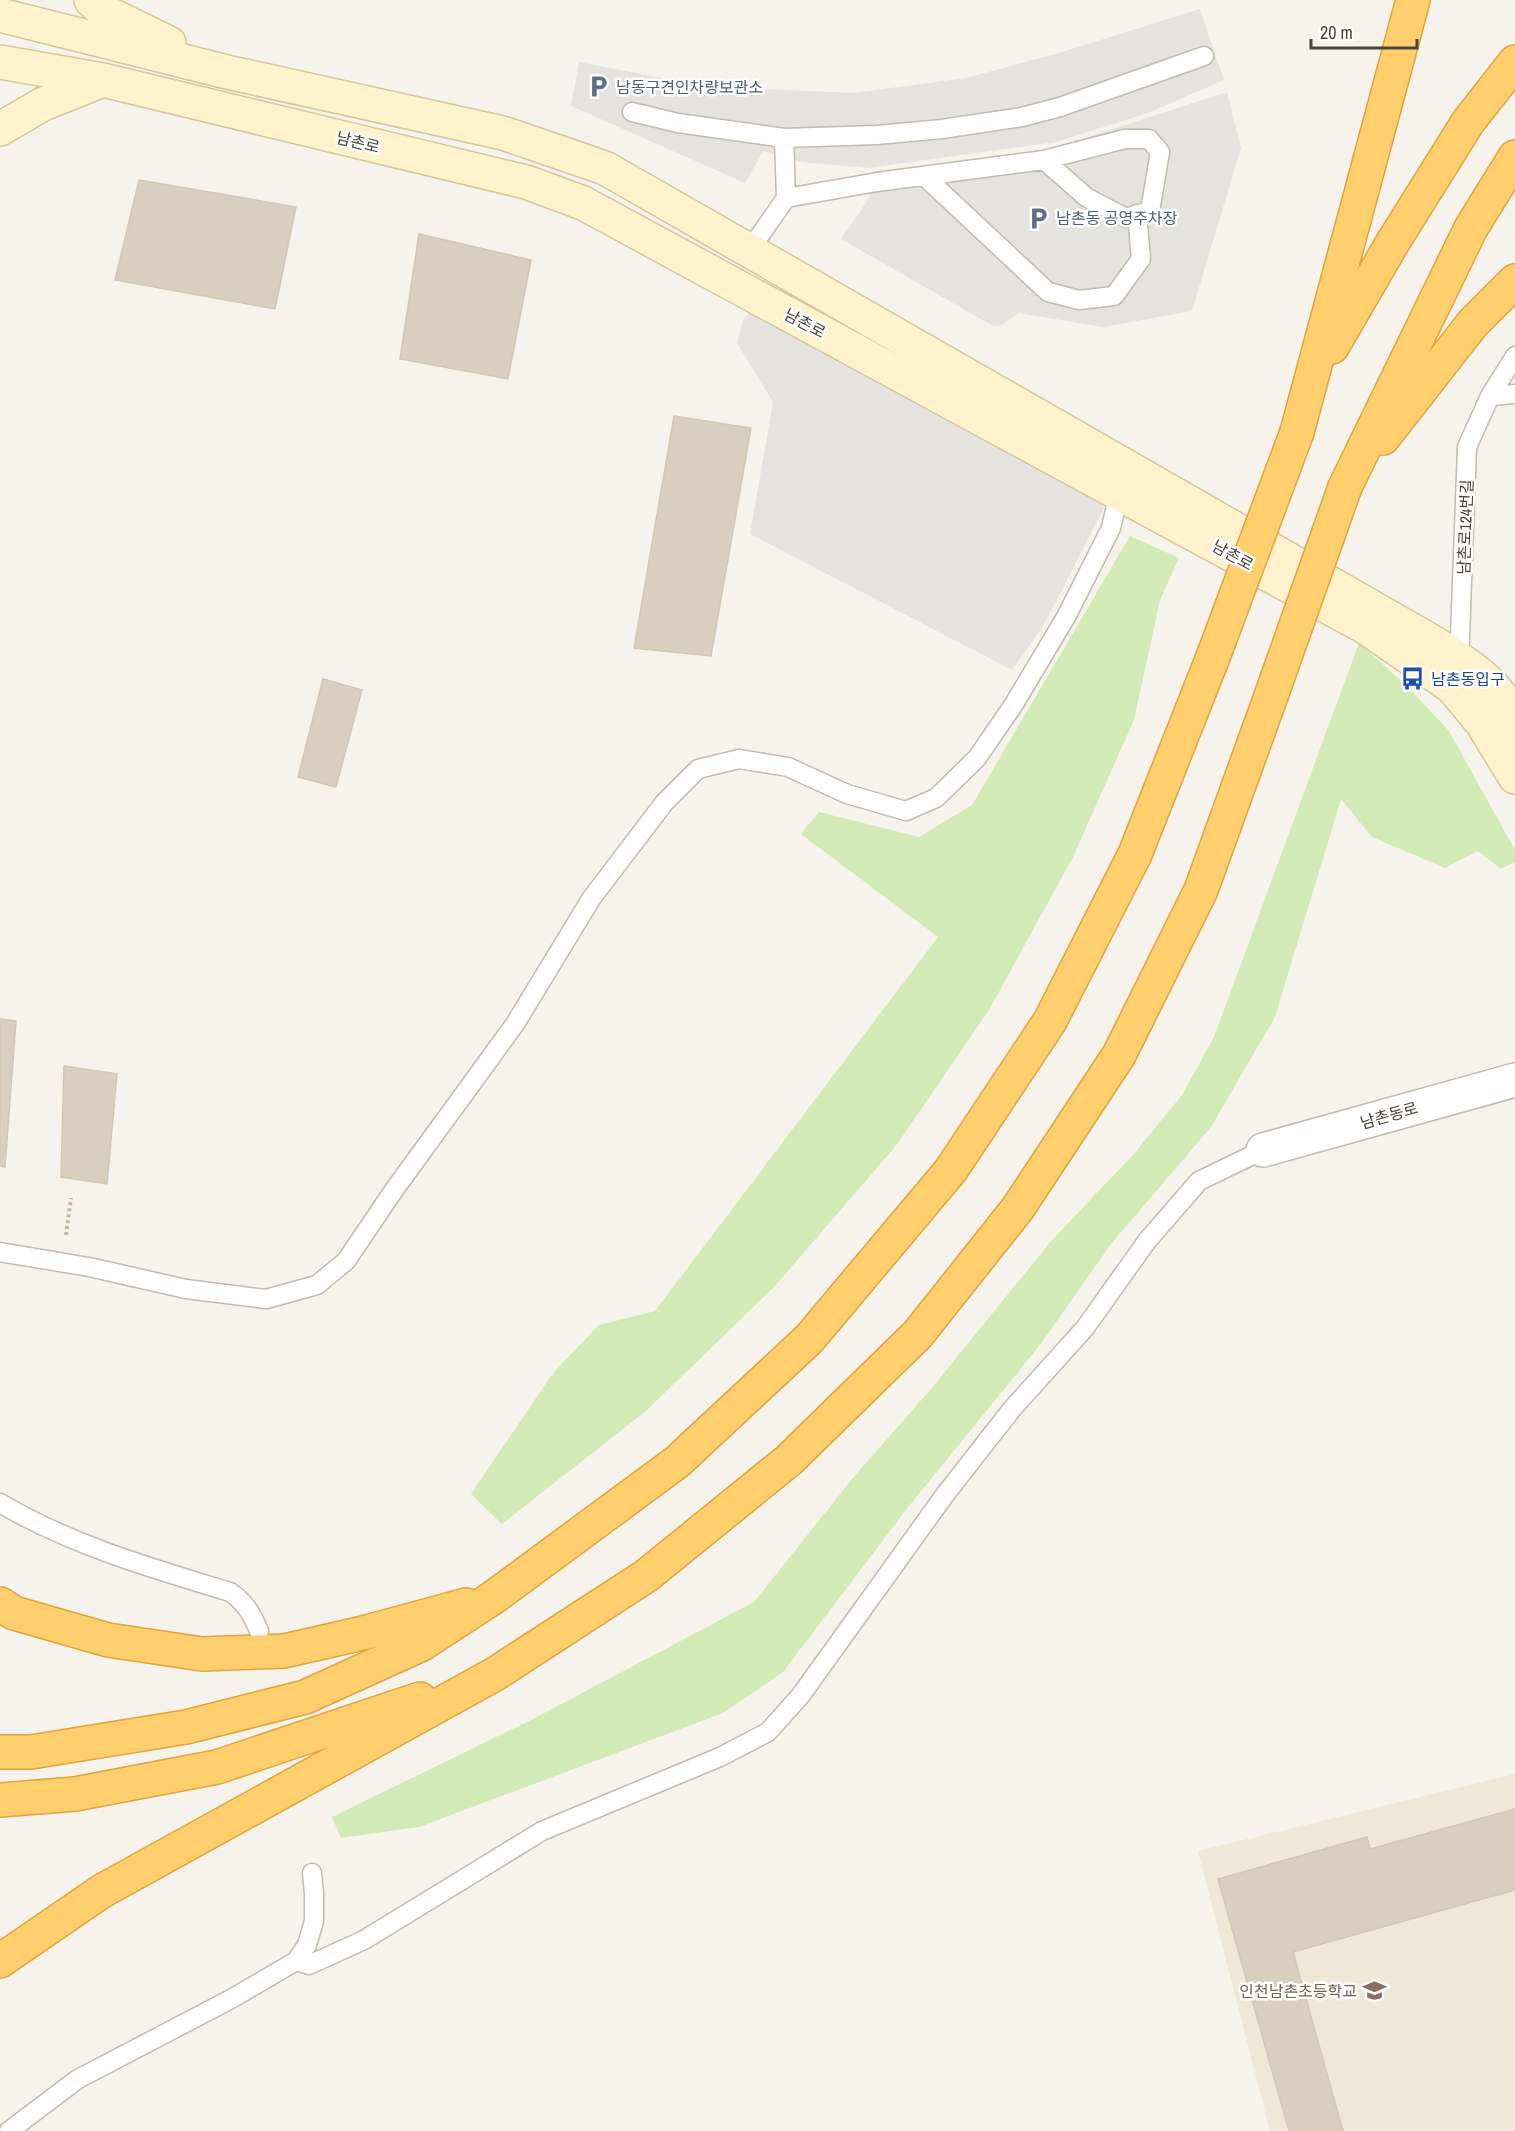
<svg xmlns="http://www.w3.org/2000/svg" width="1515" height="2131" viewBox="0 0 1515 2131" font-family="'Archivo Narrow','Noto Sans KR',sans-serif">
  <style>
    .education { fill: #efe8d6 }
    .green { fill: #d2eab5 }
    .parking { fill: #e5e3e0 }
    .building { fill: #d8cfc1; stroke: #d3c7b4; stroke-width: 1.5 }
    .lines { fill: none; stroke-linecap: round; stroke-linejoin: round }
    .lane-casing { stroke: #c2bbae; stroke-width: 21 }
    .street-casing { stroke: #c2bbae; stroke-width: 36 }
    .secondary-casing { stroke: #d6c79b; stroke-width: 36 }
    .highway-casing { stroke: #e0a43c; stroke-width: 36 }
    .path { stroke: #c4b79f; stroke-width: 4; stroke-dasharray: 3 3; stroke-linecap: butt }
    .lane { stroke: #fff; stroke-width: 18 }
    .street { stroke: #fff; stroke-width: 33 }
    .secondary { stroke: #fff3cd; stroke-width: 33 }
    .highway { stroke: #ffcf6e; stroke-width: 33 }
    .highway-bridge-casing { stroke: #e0a43c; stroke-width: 36; stroke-linecap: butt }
    .highway-bridge { stroke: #ffcf6e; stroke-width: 33 }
    .labels { text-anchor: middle; stroke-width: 5; stroke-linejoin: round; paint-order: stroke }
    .service-label { font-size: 16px; fill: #4e5e75; stroke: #fff; text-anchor: start }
    .street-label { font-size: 16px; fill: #4b4439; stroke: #fff }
    .transit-label { font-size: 16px; fill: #164399; stroke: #fff; text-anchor: start }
    .education-label { font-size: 16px; fill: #785e54; stroke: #fff; text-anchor: end }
  </style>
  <rect width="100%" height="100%" fill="#f6f3ec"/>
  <path class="education" d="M 1515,1774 L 1515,2131 L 1270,2131 L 1198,1851 Z"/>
  <path class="green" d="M 1130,536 L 1179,558 L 1160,600 L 1134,720 L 1073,857 L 989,1010 L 895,1147 L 774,1287 L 647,1410 L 502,1524 L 471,1494 L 553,1373 L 599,1325 L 655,1311 L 938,937 L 801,834 L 819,812 L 919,837 L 972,805 Z
    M 1359,643 L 1409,688 L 1449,731 L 1515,850 L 1515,862 L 1501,869 L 1478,851 L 1445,868 L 1372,837 L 1341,799 L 1275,1017 L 1211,1127 L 1111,1244 L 1040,1345 L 909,1506 L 783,1672 L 723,1713 L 419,1827 L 341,1838 L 332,1817 L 533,1719 L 754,1602 L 852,1479 L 931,1389 L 1052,1240 L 1132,1156 L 1182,1095 L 1214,1037 Z"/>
  <path class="parking" d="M 1200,9 L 1224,80 L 1148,113 L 1056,142 L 867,168 L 802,162 L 763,151 L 745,183 L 571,106 L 579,62 L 667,79 L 765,89 L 853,93 L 966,78 L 1059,53 Z
    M 1227,92 L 1241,148 L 1192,311 L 1103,327 L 1019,313 L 1002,325 L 993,326 L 841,239 L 870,197 L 869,173 L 1051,149 Z
    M 754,307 L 1097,494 L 1104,508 L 1042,628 L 1012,670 L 750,534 L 773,402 L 737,343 L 743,320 Z"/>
  <path class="building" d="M 139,180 L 296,207 L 275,309 L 115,280 Z
    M 419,234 L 531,260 L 508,379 L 400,359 Z
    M 674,416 L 751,428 L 711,656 L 634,648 Z
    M 323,679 L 362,690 L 336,787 L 298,777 Z
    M 0,1019 L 16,1021 L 5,1167 L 0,1166 Z
    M 64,1066 L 117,1074 L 107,1184 L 61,1177 Z
    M 1515,1809 L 1515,1890 L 1293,1952 L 1343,2131 L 1289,2131 L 1218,1879 L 1367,1837 L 1370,1849 Z"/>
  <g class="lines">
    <defs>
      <path id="lane" d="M 632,112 L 678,123 L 784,138 L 877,135 L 942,129 L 1022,117 L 1060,107 L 1204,56
        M 924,176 L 1048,292 L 1079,300 L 1114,296 L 1141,259 L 1137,214
        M 786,198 L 877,182 L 1044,160 L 1125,139 L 1149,139 L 1160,152 L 1150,211 L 1126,218 L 1086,197 L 1044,160
        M 749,251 L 786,198 L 784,138
        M 1490,396 L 1515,356
        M 1459,664 L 1467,447 L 1490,396 L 1515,394
        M 0,1252 L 89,1267 L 186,1289 L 266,1299 L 317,1285 L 346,1261 L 394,1190 L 515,1024 L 591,899 L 664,803 L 698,769 L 739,759 L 788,767 L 847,794 L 906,811 L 936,798 L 977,758 L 1014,704 L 1066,617 L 1111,528 L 1119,493
        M 0,1503 C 71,1545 151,1568 230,1592 C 245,1602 252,1614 259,1631
        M 296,1961 L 309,1965 L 364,1940 L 542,1831 L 720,1757 L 768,1732 L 801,1695 L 944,1496 L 1012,1409 L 1085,1328 L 1147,1241 L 1199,1181 L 1263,1150
        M 9,2131 L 78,2079 L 231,1999 L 296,1961 L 307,1945 L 314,1921 L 314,1894 L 312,1873"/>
      <path id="street" d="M 1263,1150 L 1515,1080"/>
      <path id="secondary" d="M 91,0 L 103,11 L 169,43
        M 0,15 L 227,72 L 503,133 L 605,168 L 1431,641 C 1455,656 1494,679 1506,705 C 1510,714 1512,723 1515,732
        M 0,62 L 103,80 L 526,182 L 583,203 L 1365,627 L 1452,687 L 1482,723 L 1515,777
        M 0,129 L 43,104 L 103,80"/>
      <path id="highway" d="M 1332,347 L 1393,242 L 1468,122 L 1515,62
        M 1297,432 L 1413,0
        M 1383,438 L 1473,323 L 1515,281
        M 1345,487 L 1471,228 L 1515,157
        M 0,1604 L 14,1613 L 108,1640 L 202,1654 L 284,1651 L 363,1633 L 466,1605
        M 0,1752 L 31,1752 L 186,1727 L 305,1697 L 422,1644 L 494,1597 L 677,1462 L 809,1339 L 951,1170 L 1050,1021 L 1135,854 L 1213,657
        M 0,1800 L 75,1794 L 217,1767 L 420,1699
        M 0,1961 L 102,1891 L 495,1674 L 646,1576 L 789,1460 L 918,1334 L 1018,1208 L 1119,1055 L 1201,890 L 1271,696"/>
    </defs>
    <use href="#lane" class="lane-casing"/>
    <use href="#street" class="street-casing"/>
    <use href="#secondary" class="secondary-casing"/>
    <use href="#highway" class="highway-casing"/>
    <path class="path" d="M 66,1235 L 71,1198"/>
    <use href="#lane" class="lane"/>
    <use href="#street" class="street"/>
    <use href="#secondary" class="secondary"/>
    <use href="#highway" class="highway"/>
    <defs>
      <path id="highway-bridge" d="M 1213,657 L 1297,432
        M 1271,696 L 1345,487"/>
    </defs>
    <use href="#highway-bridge" class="highway-bridge-casing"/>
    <use href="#highway-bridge" class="highway-bridge"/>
  </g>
  <defs>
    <symbol id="parking-bare" viewBox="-9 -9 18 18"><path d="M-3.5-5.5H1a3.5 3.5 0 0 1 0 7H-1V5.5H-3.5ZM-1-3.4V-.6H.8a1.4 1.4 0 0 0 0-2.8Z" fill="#5c6f8a" stroke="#fff" stroke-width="2.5" paint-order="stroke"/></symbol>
    <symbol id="bus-bare" viewBox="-9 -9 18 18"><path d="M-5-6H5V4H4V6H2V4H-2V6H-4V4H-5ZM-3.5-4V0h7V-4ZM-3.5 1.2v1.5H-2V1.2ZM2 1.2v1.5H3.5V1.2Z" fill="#1a4fb4" stroke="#fff" stroke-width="2.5" paint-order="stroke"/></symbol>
    <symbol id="school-bare" viewBox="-9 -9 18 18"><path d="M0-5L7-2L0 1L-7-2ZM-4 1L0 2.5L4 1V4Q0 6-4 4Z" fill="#8d6e63" stroke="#fff" stroke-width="2.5" paint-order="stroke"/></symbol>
  </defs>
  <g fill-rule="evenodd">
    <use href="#parking-bare" x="582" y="70" width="33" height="33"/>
    <use href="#parking-bare" x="1022" y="202" width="33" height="33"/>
    <use href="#bus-bare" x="1396" y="662" width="33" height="33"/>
    <use href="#school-bare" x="1358" y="1974" width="33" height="33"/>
  </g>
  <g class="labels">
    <g class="service-label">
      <text x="616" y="93">남동구견인차량보관소</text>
      <text x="1056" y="224">남촌동 공영주차장</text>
    </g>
    <g class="street-label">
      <text transform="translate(358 142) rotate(14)" y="6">남촌로</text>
      <text transform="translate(805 323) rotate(28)" y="6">남촌로</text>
      <text transform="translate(1465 527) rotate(-88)" y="6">남촌로124번길</text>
      <text transform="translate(1233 555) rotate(29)" y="6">남촌로</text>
      <text transform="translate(1389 1115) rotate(-16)" y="6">남촌동로</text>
    </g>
    <g class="transit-label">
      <text x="1431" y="685">남촌동입구</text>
    </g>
    <g class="education-label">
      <text x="1357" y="1997">인천남촌초등학교</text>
    </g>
  </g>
  <path d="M1311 39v9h106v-9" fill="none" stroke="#4b4439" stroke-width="3"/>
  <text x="1320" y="39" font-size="18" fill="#4b4439" stroke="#ffffff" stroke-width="4.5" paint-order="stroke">20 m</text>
</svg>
